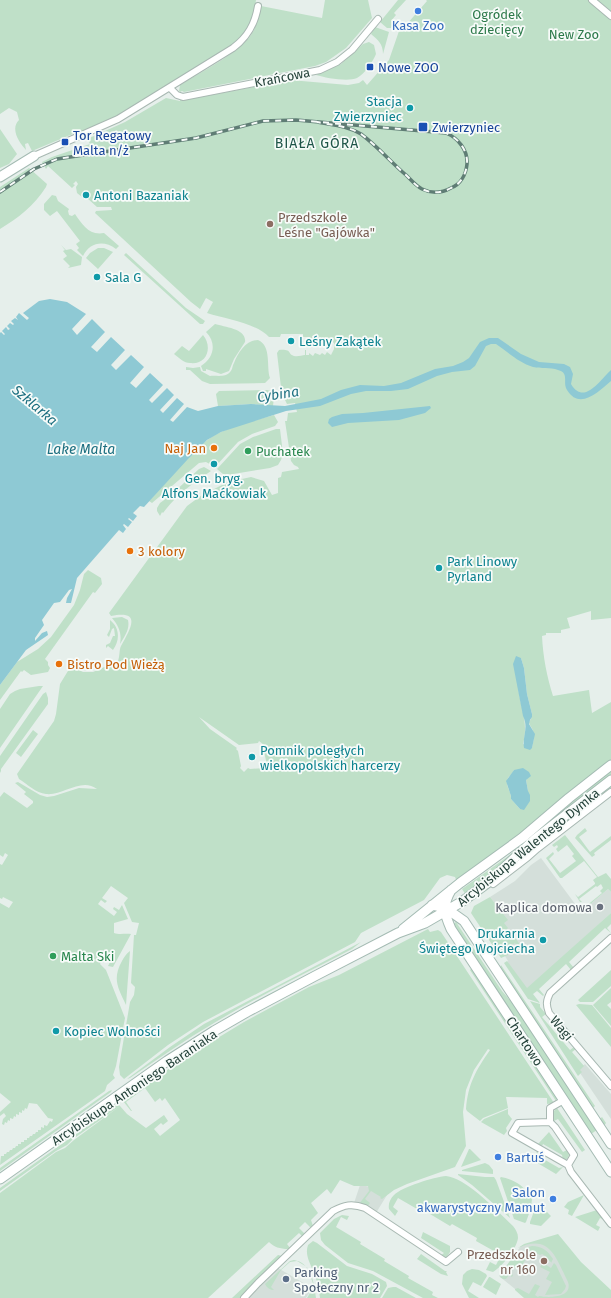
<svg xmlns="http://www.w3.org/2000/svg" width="611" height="1298" viewBox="0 0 611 1298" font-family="'Fira Sans',sans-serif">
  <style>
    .built { fill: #d4dfda }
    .green { fill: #bfe0c8; fill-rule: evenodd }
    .water { fill: #8ec9d4 }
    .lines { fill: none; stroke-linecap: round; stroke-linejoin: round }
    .street-casing { stroke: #a8b8b2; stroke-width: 8 }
    .secondary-casing { stroke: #a4bbb3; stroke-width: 11 }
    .street { stroke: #fff; stroke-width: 6 }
    .secondary { stroke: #fff; stroke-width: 9 }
    .rail-casing { stroke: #5f7d75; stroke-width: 3.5 }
    .rail { stroke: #f7fbf9; stroke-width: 2; stroke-dasharray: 6; stroke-linecap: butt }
    .shop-dot { fill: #3f7fe0; stroke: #f7fbf9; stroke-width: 1.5 }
    .transit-dot { fill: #1a4fb4; stroke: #f7fbf9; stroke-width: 1.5 }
    .culture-dot { fill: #0f9aa8; stroke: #f7fbf9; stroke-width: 1.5 }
    .education-dot { fill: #8d6e63; stroke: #f7fbf9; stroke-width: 1.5 }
    .food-dot { fill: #e8710a; stroke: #f7fbf9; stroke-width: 1.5 }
    .leisure-dot { fill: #2e9e5b; stroke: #f7fbf9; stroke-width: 1.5 }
    .worship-dot { fill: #6b7280; stroke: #f7fbf9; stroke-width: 1.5 }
    .service-dot { fill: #5c6f8a; stroke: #f7fbf9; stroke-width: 1.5 }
    .labels { text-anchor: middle; stroke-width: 3.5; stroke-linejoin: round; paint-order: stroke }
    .park-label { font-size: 13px; fill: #2d7a4b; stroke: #f7fbf9 }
    .shop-label { font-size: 13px; fill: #366cbe; stroke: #f7fbf9 }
    .transit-label { font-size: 13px; fill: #164399; stroke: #f7fbf9; text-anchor: start }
    .street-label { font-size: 13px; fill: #24423a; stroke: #f7fbf9 }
    .culture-label { font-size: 13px; fill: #0d838f; stroke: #f7fbf9; text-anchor: start }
    .education-label { font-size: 13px; fill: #785e54; stroke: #f7fbf9; text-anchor: start }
    .food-label { font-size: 13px; fill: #c56008; stroke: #f7fbf9; text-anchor: start }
    .leisure-label { font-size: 13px; fill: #27864d; stroke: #f7fbf9; text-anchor: start }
    .worship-label { font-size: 13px; fill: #5b616d; stroke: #f7fbf9; text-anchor: end }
    .service-label { font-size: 13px; fill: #4e5e75; stroke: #f7fbf9; text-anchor: start }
    .neighbourhood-label { font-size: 14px; letter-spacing: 1px; fill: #1f5548; stroke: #f7fbf9 }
    .water-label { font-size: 14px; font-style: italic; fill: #1c6f80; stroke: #f7fbf9 }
  </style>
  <rect width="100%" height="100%" fill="#e6efeb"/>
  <path class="built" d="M 541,858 L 581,912 L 608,889 L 611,892 L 611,913 L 526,991 L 507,962 L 508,961 L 505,956 L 495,925 L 506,918 L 490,897 L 515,881 L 531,865 Z
    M 585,1064 L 611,1094 L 611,1119 L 578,1070 Z
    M 360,1185 L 377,1188 L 387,1195 L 376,1213 L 354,1203 Z
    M 550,1237 L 606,1298 L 526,1298 L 499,1276 L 521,1246 Z
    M 278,1268 L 312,1288 L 306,1298 L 248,1298 Z"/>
  <path class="green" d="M 0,0 L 256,0 C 253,22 250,27 235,44 L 120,115 L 81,133 L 75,133 L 32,151 L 28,143 L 25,144 L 26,150 C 19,142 10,129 19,120 L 17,112 L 9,108 L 0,114 Z
    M 325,0 L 368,0 L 372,18 L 346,48 L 326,62 L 315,66 L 184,92 L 182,91 L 180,92 L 179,91 L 180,85 C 199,73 239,53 251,35 C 257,26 259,17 261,6 L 322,18 Z
    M 398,0 L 406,0 L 394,13 L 396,15 L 391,21 L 394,23 L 391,28 L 387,28 L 380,22 Z
    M 426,0 L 611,0 L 611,618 L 591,620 L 591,611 L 567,618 L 570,628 L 561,630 L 561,633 L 546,633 L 546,635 L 542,636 C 543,657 547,677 553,696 L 589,690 L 592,713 L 611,702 L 611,761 L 527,830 L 457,882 L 455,877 L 447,875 L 440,878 L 424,900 L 361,933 L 355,942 L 203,1022 L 168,1045 L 124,1079 L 120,1075 L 119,1067 L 130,1002 L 134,995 L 135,987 L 131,983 L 134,935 L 136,935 L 139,923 L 132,922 L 124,903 L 128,898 L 111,886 L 102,898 L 107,901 L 105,903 L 101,900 L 98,904 L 114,916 L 117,912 L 113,909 L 114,907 L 119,910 L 122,905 L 128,919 L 114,923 L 114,933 C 120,935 125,933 131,934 L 113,967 L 108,966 L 111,960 L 104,956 L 100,964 L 106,970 L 125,1018 L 116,1066 L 113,1075 L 115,1078 L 107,1085 L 105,1091 L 0,1165 L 1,1156 L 4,1156 L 4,1154 L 6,1154 L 7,1152 L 9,1152 L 10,1150 L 12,1150 L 13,1148 L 15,1148 L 16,1146 L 18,1146 L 18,1144 L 21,1144 L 21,1142 L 24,1142 L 24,1140 L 27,1140 L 27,1138 L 29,1138 L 30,1136 L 32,1136 L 33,1134 L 35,1134 L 36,1132 L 38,1132 L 38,1130 L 41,1130 L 41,1127 L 44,1128 L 44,1125 L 47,1126 L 50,1121 L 52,1122 L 53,1119 L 48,1118 L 37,1104 L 29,1103 L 27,1109 L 25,1108 L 24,1111 L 22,1110 L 22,1113 L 19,1112 L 19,1115 L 16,1114 L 16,1117 L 14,1116 L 13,1119 L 10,1118 L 10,1121 L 8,1120 L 7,1123 L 5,1122 L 4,1125 L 2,1124 L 3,1119 L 6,1116 L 4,1113 L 0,1116 L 0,1112 L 11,1102 L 0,1093 L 0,903 L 9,908 L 13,902 L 3,897 L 2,899 L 0,898 L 0,864 L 2,865 L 8,855 L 5,853 L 3,857 L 0,855 L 0,797 L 4,792 L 27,808 L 33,803 L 33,801 L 24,794 L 26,792 L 15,783 L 18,782 L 40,795 L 47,797 L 54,796 L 79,788 L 97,789 C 81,777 63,796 46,794 C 36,793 27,784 19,779 L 17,774 L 54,721 L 56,714 L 60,684 L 71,666 L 83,672 L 93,672 L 118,661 C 120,656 119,650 121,646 C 130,629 143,610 111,616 L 109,613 L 187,506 L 202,495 L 228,482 L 251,477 L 264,481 L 272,495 L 278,493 L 278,478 L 281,477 L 282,472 L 299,469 L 298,467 L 294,465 L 291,461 L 285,421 L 287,421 L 288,413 L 297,412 L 295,403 L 287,404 L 283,396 L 282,396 L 277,353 L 279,350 C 293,349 287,354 294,356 C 298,357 302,355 305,355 L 305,350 L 306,350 L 306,355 L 309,355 L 309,353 L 313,356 L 315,353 L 320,355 L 322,353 L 325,355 L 327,352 L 331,355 L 334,349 L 334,343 L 329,338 L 310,339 L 310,337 L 303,337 L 303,334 L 281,334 L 280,337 L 269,337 C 256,323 226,319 207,313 L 213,302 L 206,298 L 200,309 L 191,302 L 95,213 L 96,211 L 112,210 L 111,207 L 97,207 L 87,198 L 89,196 L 86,193 L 82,197 L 77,193 L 76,187 L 78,184 L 76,181 L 73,184 L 75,185 L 72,188 L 48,166 L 46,169 L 42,162 L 52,157 L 90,144 L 89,142 L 85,140 L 125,122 L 166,98 L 180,101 L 180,100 L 185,100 L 290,80 L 348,85 L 359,83 L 363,80 L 367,85 L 389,60 L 399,31 L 405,23 L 407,24 L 427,1 ZM 521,658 L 524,668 L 527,694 L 532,714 L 531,719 L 529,722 C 529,725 532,727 533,731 C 535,737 533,742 532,748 L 523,744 C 529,722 520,707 518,686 C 518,677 520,667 521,658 ZM 199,717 L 239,745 L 258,743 L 259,741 L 264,745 L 263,747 L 267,765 L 265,768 L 250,769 L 248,768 L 244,772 L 240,768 L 241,766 L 238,751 L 236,749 L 237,748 L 210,729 ZM 514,770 L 527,778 L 526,780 L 528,791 L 520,809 L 511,799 C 512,792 504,785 508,778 C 509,776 513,773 514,770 Z
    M 375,27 L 389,32 L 383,54 C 383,44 378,40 371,34 Z
    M 369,42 L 374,45 L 376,54 C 373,61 365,74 357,78 C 348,82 326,78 316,75 L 341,64 L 363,44 Z
    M 0,129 L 17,154 L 9,164 L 0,168 Z
    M 29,168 L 47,184 L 46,187 C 34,206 18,218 0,229 L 0,187 Z
    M 52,195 L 56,196 L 58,201 L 69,209 L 68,211 L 69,215 L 72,216 L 75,214 C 82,224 89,236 104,233 L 119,246 L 116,249 C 104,240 90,242 83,256 L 77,250 L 79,248 L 76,244 L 80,241 L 57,211 L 50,216 L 44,210 L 44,204 Z
    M 61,245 L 66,250 L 71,249 L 82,257 L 81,265 L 68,268 L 70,266 L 63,259 L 67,256 L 63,251 L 65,250 Z
    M 98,248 L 104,248 L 113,252 L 98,269 L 86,258 L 90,253 Z
    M 126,253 L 186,308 L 205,321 L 203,324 L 200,324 L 124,255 Z
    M 215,324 C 225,327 247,329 245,342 L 234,359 L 229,371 L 221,374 L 206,369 L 206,371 L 203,371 L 201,366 C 214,358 217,343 206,332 Z
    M 203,335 C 213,347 207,365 190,363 C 184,363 179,358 174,354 L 182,346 L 189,351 Z
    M 258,340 C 272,346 266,367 270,378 L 265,383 L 210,384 L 202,381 L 190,370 L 186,370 L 186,367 L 193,368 L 200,367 L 201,371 L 210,376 C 216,375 225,378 230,372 C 233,369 232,366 234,363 C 238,353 246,340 258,340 Z
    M 265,390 C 271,390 274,392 276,397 L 274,397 L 273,406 L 251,404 L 218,406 L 216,394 L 219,391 Z
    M 274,415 L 278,422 L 275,426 L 252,434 L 238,442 L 215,467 L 206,462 L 199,463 L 152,503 L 149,501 C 169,480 195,443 221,432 C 238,424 257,420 274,415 Z
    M 276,429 L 280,429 L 283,454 L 281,460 L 278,465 L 270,468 L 227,475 L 223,474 L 217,469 L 240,444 L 253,437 Z
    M 204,467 L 211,471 C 192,484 177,494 163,513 L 162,512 L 160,516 L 157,511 L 157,508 L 160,503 L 171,495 L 199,469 Z
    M 88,570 L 101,578 L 102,584 L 95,593 L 93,592 L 45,659 L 48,662 L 48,665 L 50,668 L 48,672 L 31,675 L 24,670 L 22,672 L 21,671 L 0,700 L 0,685 L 17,662 L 38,649 L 51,637 L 74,605 L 80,590 L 84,574 Z
    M 122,617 L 128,620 C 130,629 125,636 120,644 C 122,634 119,626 112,618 Z
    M 110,620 C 120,628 120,640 113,650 L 108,646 L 106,648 L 106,645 L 110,643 L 113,636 L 115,636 L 114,628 L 112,629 L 109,637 L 107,635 L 110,629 Z
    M 39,686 L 43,686 L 0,748 L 0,709 L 10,694 L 15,691 L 20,689 Z
    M 46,692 L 48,698 L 48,704 L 1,769 L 1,773 L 0,771 L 0,756 L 43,694 Z
    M 33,730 L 38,734 L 21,757 L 16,753 Z
    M 611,770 L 611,775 L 536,834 L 494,872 L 466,895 L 462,889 L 507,857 L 561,810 Z
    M 611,784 L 611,790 L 526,855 L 535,844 Z
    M 585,828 L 587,831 L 579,837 L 590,852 L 611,836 L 611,840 L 594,853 L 595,855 L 592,857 L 575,838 L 577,835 Z
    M 565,835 L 598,877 L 606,873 L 611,879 L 611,892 L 608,889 L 581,912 L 580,911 L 602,893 L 600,891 L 603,888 L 601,884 L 597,887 L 596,886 L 579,899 L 582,902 L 580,902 L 575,894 L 578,897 L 595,884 L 595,883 L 593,880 L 597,877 L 584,861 L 562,878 L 560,878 L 546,858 L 553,852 L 554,854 L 549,859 L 560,873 L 576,861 L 572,856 L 574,854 L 567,845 L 558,852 L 556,849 L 558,847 L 557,845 L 554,847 L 552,845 Z
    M 490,897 L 508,920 L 504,923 L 508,928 L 505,931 L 507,934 L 511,931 L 520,945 L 518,947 L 515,943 L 505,950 L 508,955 L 501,958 L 471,913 L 474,906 Z
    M 611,913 L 611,924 L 607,928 L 611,933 L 605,928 L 569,962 L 574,968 L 571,970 L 566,964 L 539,989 L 544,995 L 543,996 L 537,991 L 533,994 L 540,1003 L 528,999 L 504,963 L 507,961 L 527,988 Z
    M 456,922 L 502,991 L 516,1007 L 597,1130 L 591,1134 L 511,1012 L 511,1011 L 509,1010 L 453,924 Z
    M 428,929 L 430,932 L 438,930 L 441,932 L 554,1103 L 547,1104 L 547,1098 L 506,1097 L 508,1108 L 483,1118 L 480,1121 L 467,1111 L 466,1109 C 468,1084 476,1070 490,1050 L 488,1049 L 474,1070 L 466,1090 L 463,1112 L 466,1146 L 455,1167 L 407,1184 L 394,1190 L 382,1199 L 380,1198 L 381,1197 L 371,1191 L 365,1199 L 370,1203 L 367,1207 L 359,1204 L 369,1191 L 368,1186 L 354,1186 L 340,1180 L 331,1194 L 327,1189 L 311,1203 L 318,1213 L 311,1220 L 313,1226 L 311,1228 L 305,1222 L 299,1228 L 305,1234 L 302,1236 L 299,1233 L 287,1244 L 290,1248 L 288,1249 C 280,1249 274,1247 269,1242 L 208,1298 L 0,1298 L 0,1193 L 56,1152 L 65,1148 L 74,1140 L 120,1106 L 127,1114 L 146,1128 L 164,1115 L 168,1121 L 163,1125 L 161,1123 L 154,1129 L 160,1136 L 180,1120 L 165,1098 L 162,1101 L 160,1098 L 155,1102 L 145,1088 L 126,1102 L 132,1111 L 131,1111 L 123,1101 L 183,1059 L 244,1022 L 309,987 L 339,975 Z
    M 361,942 L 352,949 C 306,973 259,996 214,1023 C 185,1040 158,1059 130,1078 L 127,1079 L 170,1047 L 204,1024 Z
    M 130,951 L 126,1005 C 118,988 112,979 122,961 C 124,957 126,954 130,951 Z
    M 501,965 L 595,1106 L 593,1108 L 600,1119 L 602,1117 L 606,1123 L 604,1126 L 500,968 Z
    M 471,969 L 473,969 L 557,1097 L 556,1101 L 470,970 Z
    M 611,970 L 611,986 L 593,1002 L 580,1002 L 578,1000 Z
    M 611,988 L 611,1002 L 607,1005 L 611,1009 L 611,1026 L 593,1005 Z
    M 530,1001 L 540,1004 L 540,1007 L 546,1014 L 542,1017 L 570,1050 L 574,1047 L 576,1049 L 572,1052 L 584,1066 L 580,1070 L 582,1072 L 578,1076 Z
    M 579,1004 L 592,1005 L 611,1028 L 611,1047 L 576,1005 Z
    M 112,1090 L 111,1092 L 0,1171 L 0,1168 L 109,1091 Z
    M 118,1104 L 120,1106 L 73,1139 L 67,1145 L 56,1151 L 0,1191 L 0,1188 Z
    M 557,1108 L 585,1150 L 582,1152 L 558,1119 L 554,1121 L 553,1120 L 553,1112 Z
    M 508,1109 L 508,1114 L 512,1119 L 506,1128 L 507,1131 L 504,1135 L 481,1122 L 484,1119 Z
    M 549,1132 L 563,1152 L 567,1150 L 569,1155 L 567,1159 L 563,1160 L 562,1155 L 543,1144 L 542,1146 L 538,1144 Z
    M 469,1149 L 470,1149 L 481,1160 L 461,1167 Z
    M 537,1152 L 542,1155 L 540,1157 L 559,1168 L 563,1167 L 556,1174 L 534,1161 L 532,1160 Z
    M 485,1163 L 489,1165 L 493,1170 L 493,1174 L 462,1171 L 462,1170 Z
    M 458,1174 L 485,1177 L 494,1177 L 496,1180 L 510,1218 L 472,1185 L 458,1175 Z
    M 446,1176 C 467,1178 498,1212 513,1226 C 516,1230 518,1233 518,1238 C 517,1248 502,1267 493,1272 L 486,1270 L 490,1262 L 496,1265 L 501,1255 L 476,1241 L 477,1238 L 452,1224 L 450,1226 L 425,1211 L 424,1213 L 398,1198 L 393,1207 L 398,1211 L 395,1216 L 389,1209 C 388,1204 390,1199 394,1195 C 402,1187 434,1177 446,1176 Z
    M 501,1177 C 514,1179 526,1187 532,1199 L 531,1208 L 526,1222 L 525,1223 L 514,1219 L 500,1178 Z
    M 584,1195 L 572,1216 L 568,1214 L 569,1210 L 564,1207 L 568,1202 Z
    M 536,1206 L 542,1207 L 551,1216 L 541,1226 L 530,1224 L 530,1222 Z
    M 597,1210 L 605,1220 L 600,1218 L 596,1225 L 600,1227 L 598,1231 L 575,1217 Z
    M 342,1215 L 349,1216 L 347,1220 L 341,1217 L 336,1227 L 361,1242 L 360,1244 L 385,1259 L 384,1261 L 409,1276 L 408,1278 L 433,1292 L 432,1295 L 438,1298 L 423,1298 L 373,1271 L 348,1263 L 325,1245 L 321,1240 L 320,1233 L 334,1219 Z
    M 423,1232 L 450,1246 L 450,1252 L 446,1258 L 440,1256 L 444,1253 L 421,1238 Z
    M 558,1234 L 581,1262 L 611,1290 L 611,1298 L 524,1298 L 515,1290 L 515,1289 L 518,1288 L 529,1294 L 535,1284 L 540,1286 L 535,1295 L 538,1297 L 539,1296 C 549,1298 573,1298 568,1282 C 556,1258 550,1233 518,1248 L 524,1244 Z
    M 313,1241 L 317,1243 L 347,1266 L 372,1274 L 386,1282 L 387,1286 L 380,1298 L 320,1298 C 319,1290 318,1283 315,1276 C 312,1266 304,1256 308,1245 Z
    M 532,1246 C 542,1246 548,1251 553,1259 L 551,1263 L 551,1262 L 546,1259 L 547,1257 L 542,1254 L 540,1255 L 534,1252 L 532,1255 L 530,1253 L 528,1256 L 525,1254 L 526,1251 L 525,1248 Z
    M 421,1254 L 445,1271 L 447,1271 L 446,1272 L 448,1276 L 441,1274 L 417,1259 Z
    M 518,1254 L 526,1259 L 519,1270 L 513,1267 L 510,1273 L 513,1275 L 512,1277 L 509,1275 L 506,1279 L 503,1279 L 500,1277 L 501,1274 L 514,1255 Z
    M 278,1255 L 282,1256 L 256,1280 L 240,1298 L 232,1298 Z
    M 294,1260 C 312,1263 314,1284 316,1298 L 307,1298 L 314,1286 L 307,1267 L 297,1261 L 290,1262 L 281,1270 L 271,1287 L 274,1290 C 270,1290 267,1288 265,1284 L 290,1261 Z
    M 543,1263 L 551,1268 L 554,1263 L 556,1265 L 566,1286 L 565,1289 L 561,1294 L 545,1295 L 552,1282 L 546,1279 L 550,1272 L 540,1267 Z
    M 472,1269 L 479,1270 L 486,1274 L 487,1276 L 481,1286 L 473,1282 L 468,1291 L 479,1298 L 469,1298 L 462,1284 L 463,1275 L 467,1271 Z
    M 489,1277 L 490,1277 L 501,1284 L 496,1295 L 483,1287 Z
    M 393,1287 L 396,1287 L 416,1298 L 382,1298 L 388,1288 Z"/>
  <path class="water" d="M 50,299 L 67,302 L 86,314 L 72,329 L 77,335 L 92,319 L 105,332 L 91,347 L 97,352 L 111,337 L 125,350 L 111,365 L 116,370 L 131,355 L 144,367 L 130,383 L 136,388 L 150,373 L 163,385 L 149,400 L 152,403 L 167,388 L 174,395 L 160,410 L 163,413 L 177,398 L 184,404 L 170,420 L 173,422 L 187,407 L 198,411 L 218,406 L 251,404 L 285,406 L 321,399 L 341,390 L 360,385 L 384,386 L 401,383 L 435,369 L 453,366 L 463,362 L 469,358 L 480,342 L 489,338 L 498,338 L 521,354 L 539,362 L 564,364 L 570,367 L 573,374 L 571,384 C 584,406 600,380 611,370 L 611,381 C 599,391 580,411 567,390 C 562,382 570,373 558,370 C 550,367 541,369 533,367 C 519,363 508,352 496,344 L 491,344 L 486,346 L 475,366 L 470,370 L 452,372 L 437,376 L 408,389 L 391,391 L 366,391 L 351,394 L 320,406 L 286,411 L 221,432 L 207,440 L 188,459 L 144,507 L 140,506 L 133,513 L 137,516 L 133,521 L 129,518 L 128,519 L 132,522 L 128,527 L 124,524 L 123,525 L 126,529 L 123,533 L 119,530 L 77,578 L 71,603 L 66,603 L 67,598 L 72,589 L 69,590 L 60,602 L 54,603 L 42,620 L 44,625 L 35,638 L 35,641 L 42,633 L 47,631 L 48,635 L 26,650 L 0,685 L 0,333 L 1,332 L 4,335 L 5,334 L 2,331 L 6,327 L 8,330 L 10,329 L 7,326 L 10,323 L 13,325 L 14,324 L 11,321 L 15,318 L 18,320 L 16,317 L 19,313 L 27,320 L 29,318 L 23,313 L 39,301 Z
    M 430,406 L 431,408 L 425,413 L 399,420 L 348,423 L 332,427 L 328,423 L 329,419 L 332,417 L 342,414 L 363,413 Z
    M 516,656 L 521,658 L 524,668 L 527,694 L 532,714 L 532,717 L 530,720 L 529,724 L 535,734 L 532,748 L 530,750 L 524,748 C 522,737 529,728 523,716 L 513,664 Z
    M 523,768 L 529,772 L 531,776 L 526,780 L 528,791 L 530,795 L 530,801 L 524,810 L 520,809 L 511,799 L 511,796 L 506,781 L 514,770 Z"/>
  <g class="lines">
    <defs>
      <path id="street" d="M 592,0 L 611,16
        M 170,88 L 177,95 L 183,97 L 320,70 L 337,62 L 352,50 L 378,19
        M 34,156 L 118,119 L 233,48 C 248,37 255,24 258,6
        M 493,884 L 528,857 L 537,849 L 611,792
        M 611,938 L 550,993 C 546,1001 546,1005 549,1013 L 611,1086
        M 564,1100 L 550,1108 L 550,1122 L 555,1127 L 574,1155 L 568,1165
        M 550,1122 L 518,1123 L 512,1133 L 568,1165 L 571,1172 L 611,1224
        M 244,1298 L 258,1283 L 333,1211 C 344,1205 352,1203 365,1208 L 446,1262 L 458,1252"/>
      <path id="secondary" d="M 0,177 L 34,156
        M 451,890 C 442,906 444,913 451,929 L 611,1172
        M 432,905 C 447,907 452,913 464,921 L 611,1144
        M 403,929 L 460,883 L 522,838 L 569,798 L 611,765
        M 0,1179 L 167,1061 L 214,1031 L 247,1012 L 315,976 L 398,933 L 425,923 L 463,901 L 490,881 L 535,839 L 611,780"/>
    </defs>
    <use href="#street" class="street-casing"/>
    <use href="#secondary" class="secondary-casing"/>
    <use href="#street" class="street"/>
    <use href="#secondary" class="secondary"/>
    <defs>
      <path id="rail" d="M 0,192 L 34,169 L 57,159 L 196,138 L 263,121 L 296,120 L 446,133 C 458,138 468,150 467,164 C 466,174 461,184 451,188 C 442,193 432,194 422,189 C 416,186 411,180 406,175 C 391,162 377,146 361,134 C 348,126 332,125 317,122"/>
    </defs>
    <use href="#rail" class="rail-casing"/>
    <use href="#rail" class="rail"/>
  </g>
  <g class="shop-dot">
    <circle cx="418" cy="11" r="4"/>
    <circle cx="498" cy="1157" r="4"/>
    <circle cx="553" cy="1199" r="4"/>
  </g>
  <g class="transit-dot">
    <rect x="366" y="63" width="8" height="8" rx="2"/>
    <rect x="418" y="122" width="10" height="10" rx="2"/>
    <rect x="61" y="138" width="8" height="8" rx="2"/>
  </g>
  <g class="culture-dot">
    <circle cx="410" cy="108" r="4"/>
    <circle cx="86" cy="195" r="4"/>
    <circle cx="97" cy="277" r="4"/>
    <circle cx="291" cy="341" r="4"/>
    <circle cx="214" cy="464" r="4"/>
    <circle cx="439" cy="568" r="4"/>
    <circle cx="252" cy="757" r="4"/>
    <circle cx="543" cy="940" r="4"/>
    <circle cx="56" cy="1031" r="4"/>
  </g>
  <g class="education-dot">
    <circle cx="270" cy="224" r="4"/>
    <circle cx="544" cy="1261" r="4"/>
  </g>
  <g class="food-dot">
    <circle cx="214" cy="448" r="4"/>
    <circle cx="130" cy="551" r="4"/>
    <circle cx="59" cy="664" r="4"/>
  </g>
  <g class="leisure-dot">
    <circle cx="248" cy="451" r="4"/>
    <circle cx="53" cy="956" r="4"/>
  </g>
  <circle class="worship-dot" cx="600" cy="907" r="4"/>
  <circle class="service-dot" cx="286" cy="1279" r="4"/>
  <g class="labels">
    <g class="park-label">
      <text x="497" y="19">Ogródek<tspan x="497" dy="15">dziecięcy</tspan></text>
      <text x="574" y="39">New Zoo</text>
    </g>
    <g class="shop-label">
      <text x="418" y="30">Kasa Zoo</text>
      <text x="506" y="1162" text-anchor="start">Bartuś</text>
      <text x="545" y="1197" text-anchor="end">Salon<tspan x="545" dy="15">akwarystyczny Mamut</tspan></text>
    </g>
    <g class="transit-label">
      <text x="378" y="72">Nowe ZOO</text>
      <text x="432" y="132">Zwierzyniec</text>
      <text x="73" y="140">Tor Regatowy<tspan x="73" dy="15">Malta n/ż</tspan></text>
    </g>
    <g class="street-label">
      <text transform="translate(282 77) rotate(-11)" y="5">Krańcowa</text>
      <text transform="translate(528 847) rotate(-39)" y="5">Arcybiskupa Walentego Dymka</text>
      <text transform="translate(562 1028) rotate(50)" y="5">Wagi</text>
      <text transform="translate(525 1041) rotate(57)" y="5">Chartowo</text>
      <text transform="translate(134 1087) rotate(-34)" y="5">Arcybiskupa Antoniego Baraniaka</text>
    </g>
    <g class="culture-label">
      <text x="402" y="106" text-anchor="end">Stacja<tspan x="402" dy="15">Zwierzyniec</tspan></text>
      <text x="94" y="200">Antoni Bazaniak</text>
      <text x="105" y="282">Sala G</text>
      <text x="299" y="346">Leśny Zakątek</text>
      <text x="214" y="483" text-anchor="middle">Gen. bryg.<tspan x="214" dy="15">Alfons Maćkowiak</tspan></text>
      <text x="447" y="566">Park Linowy<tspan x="447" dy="15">Pyrland</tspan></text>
      <text x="260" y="755">Pomnik poległych<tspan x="260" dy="15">wielkopolskich harcerzy</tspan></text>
      <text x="535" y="938" text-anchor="end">Drukarnia<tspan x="535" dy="15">Świętego Wojciecha</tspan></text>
      <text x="64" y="1036">Kopiec Wolności</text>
    </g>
    <g class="education-label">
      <text x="278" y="222">Przedszkole<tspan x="278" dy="15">Leśne "Gajówka"</tspan></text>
      <text x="536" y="1259" text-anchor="end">Przedszkole<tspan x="536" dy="15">nr 160</tspan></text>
    </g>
    <g class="food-label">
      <text x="206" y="453" text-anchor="end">Naj Jan</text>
      <text x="138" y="556">3 kolory</text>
      <text x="67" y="669">Bistro Pod Wieżą</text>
    </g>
    <g class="leisure-label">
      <text x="256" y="456">Puchatek</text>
      <text x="61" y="961">Malta Ski</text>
    </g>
    <g class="worship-label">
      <text x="592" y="912">Kaplica domowa</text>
    </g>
    <g class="service-label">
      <text x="294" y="1277">Parking<tspan x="294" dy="15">Społeczny nr 2</tspan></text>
    </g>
    <g class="neighbourhood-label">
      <text x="317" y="148">BIAŁA GÓRA</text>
    </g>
    <g class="water-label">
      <text transform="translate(278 394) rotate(-9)" y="5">Cybina</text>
      <text transform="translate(35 405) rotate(40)" y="5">Szklarka</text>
      <text x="81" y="454">Lake Malta</text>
    </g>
  </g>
</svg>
